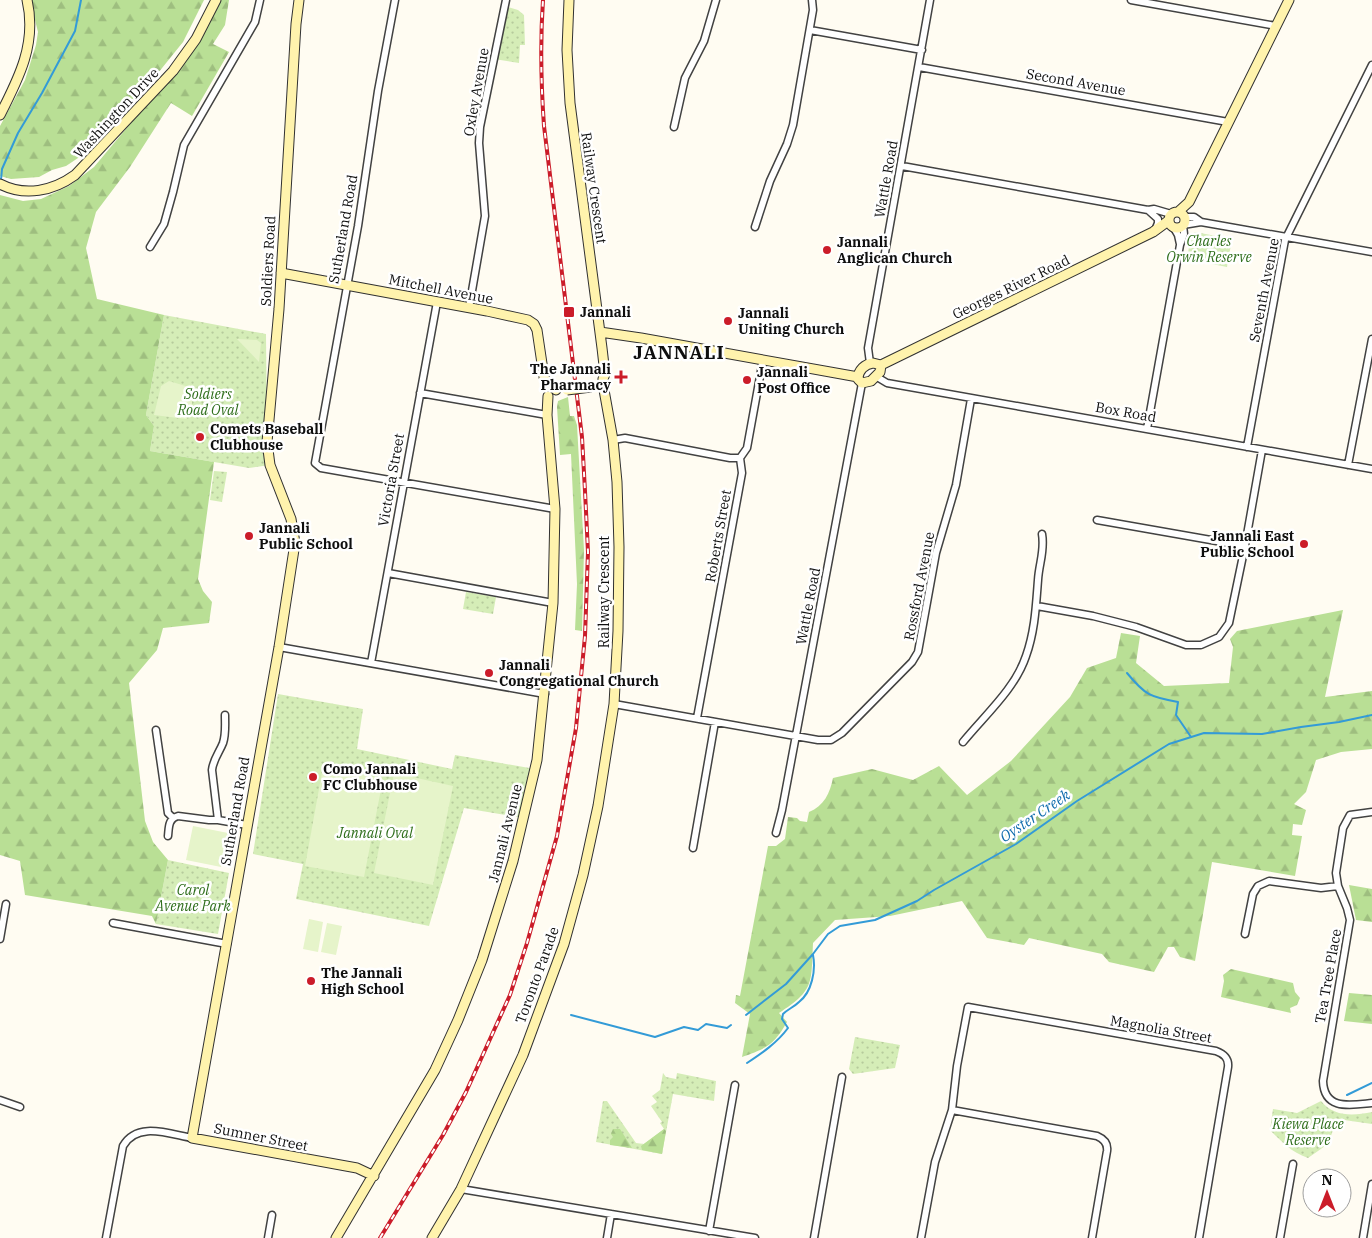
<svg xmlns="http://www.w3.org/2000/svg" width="1372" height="1238" viewBox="0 0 1372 1238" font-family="'IBM Plex Serif',serif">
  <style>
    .green { fill: url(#green-dots) }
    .forest { fill: url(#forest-firs) }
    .pitch { fill: #e6f4ca }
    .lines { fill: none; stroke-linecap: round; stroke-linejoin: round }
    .stream { stroke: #339bd7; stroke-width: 2 }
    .street-casing { stroke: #424242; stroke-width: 9 }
    .secondary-casing { stroke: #313131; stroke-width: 11 }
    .street { stroke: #fff; stroke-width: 6 }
    .secondary { stroke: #fff3ad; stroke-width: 9 }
    .rail-casing { stroke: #cb1c29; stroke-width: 4 }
    .rail { stroke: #fff; stroke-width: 2; stroke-dasharray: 5.5; stroke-linecap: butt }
    .secondary-bridge-casing { stroke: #313131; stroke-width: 11; stroke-linecap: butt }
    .secondary-bridge { stroke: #fff3ad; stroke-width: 9 }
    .poi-dot { fill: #cb1c29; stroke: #fff; stroke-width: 2 }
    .labels { text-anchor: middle; stroke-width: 5; stroke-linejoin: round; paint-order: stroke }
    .street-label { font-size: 14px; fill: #0f0f0f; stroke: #fff }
    .park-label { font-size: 14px; font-style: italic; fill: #2d6d1a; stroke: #fff }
    .poi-label { font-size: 14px; font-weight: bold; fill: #0f0f0f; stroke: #fff; text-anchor: start }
    .water-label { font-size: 15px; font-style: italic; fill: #0e6bac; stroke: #fff }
    .district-label { font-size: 19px; font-weight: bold; letter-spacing: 1px; fill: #0f0f0f; stroke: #fff }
  </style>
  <defs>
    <pattern id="green-dots" width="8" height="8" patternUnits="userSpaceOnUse" patternTransform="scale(1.25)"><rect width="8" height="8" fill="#d5edb7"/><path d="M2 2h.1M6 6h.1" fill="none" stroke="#b6ca9c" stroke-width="1.8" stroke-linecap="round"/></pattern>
    <pattern id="forest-firs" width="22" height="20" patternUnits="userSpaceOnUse" patternTransform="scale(1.25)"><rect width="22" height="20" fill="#b9df95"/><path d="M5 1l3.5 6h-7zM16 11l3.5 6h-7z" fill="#9ebe7f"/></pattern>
  </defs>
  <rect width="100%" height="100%" fill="#fffcf2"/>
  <path class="green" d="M 505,6 L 518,10 L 524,15 L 525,45 L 520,45 L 519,63 L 494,59 Z
    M 1195,232 L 1232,239 L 1227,267 L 1187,259 L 1191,235 Z
    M 164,315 L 266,334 L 267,441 L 270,465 L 249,468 L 150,451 L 154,426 L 146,415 Z
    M 214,471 L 227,472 L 222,502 L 210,500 Z
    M 466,592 L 496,597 L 493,614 L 463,609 Z
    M 278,694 L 363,709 L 357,749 L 452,769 L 455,755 L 535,769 L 524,818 L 464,808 L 429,926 L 296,899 L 303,864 L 253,854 Z
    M 168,860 L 229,873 L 218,934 L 156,924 Z
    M 855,1037 L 900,1045 L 895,1068 L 853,1074 L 849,1069 Z
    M 663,1073 L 666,1077 L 676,1079 L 677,1073 L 716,1081 L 714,1101 L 673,1094 L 662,1154 L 596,1142 L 603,1101 L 607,1101 L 636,1143 L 644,1144 L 664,1129 L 660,1123 L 662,1122 L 651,1106 L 657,1102 L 652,1096 L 660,1090 Z
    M 1321,1101 C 1334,1117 1353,1116 1372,1112 L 1372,1124 L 1337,1119 L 1328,1144 L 1308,1158 C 1291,1152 1282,1142 1270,1130 L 1273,1109 L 1297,1113 Z"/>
  <path class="forest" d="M 30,0 L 204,0 L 183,42 L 154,78 L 81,156 L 66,166 L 52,170 L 39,177 L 11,179 L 0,176 L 0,126 L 25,80 L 36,45 L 38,32 Z
    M 220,0 L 229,0 L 225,25 L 213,44 L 229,52 L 192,116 L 171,103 L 130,167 L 96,212 L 86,248 L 97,299 L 164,315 L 146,415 L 154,426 L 150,451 L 214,462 L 198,579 L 203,591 L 212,602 L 209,623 L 163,628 L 157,650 L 129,683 L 145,821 L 153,842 L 168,860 L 156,924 L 152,916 L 25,895 L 20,861 L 0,855 L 0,195 L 23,201 L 41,199 L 69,186 L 94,167 L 197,44 Z
    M 568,397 L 570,416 L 574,416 L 577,425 L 584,550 L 582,631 L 575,630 L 577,584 L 571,454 L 560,455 L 557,407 L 558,401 Z
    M 1343,610 L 1325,697 L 1372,691 L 1372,749 L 1341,752 L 1316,760 L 1306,792 L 1294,804 L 1306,810 L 1302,825 L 1293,824 L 1292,835 L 1302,836 L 1295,876 L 1212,862 L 1195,961 L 1180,957 L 1174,947 L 1168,947 L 1154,972 L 1109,962 L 1102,954 L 1029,938 L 1024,945 L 987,938 L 962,901 L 890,916 L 835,920 L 813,943 C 811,983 815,990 779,1013 L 787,1022 C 774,1045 767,1048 742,1057 L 750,1014 L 735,1003 L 736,995 L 740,996 L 768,846 L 776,846 L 785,839 L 788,817 L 797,818 L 800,821 L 807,822 L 809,812 C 824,806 830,793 833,778 L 872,769 L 913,780 L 939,766 L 967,795 L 1011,761 L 1070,697 L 1087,668 L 1116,658 L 1121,633 L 1140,636 L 1136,663 L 1164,686 L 1229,683 L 1233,647 L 1230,639 L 1237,631 Z
    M 1349,885 L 1372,889 L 1372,922 L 1356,920 Z
    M 1231,969 L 1293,983 L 1295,992 L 1300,998 L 1297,1005 L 1290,1008 L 1291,1013 L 1221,997 L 1224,981 L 1223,975 Z
    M 1349,993 L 1372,995 L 1372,1024 L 1344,1021 Z
    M 613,1129 L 620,1129 L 632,1148 L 610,1145 L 610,1140 L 613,1137 L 611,1134 Z
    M 664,1129 L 666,1131 L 662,1154 L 642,1150 L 641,1146 Z"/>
  <path class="pitch" d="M 237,339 L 257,340 L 261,343 L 259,362 Z
    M 169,381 L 192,388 L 192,413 L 186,419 L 154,415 L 161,386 Z
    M 323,767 L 383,779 L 364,877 L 305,866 Z
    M 394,773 L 453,786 L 433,885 L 374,873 Z
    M 193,826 L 228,833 L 221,867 L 186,860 Z
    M 309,919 L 323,922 L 318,952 L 303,949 Z
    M 327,923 L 342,926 L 336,955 L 321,952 Z"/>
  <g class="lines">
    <path class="stream" d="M 1,180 L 2,169 L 18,133 L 42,93 L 75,31 L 81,0
      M 1127,673 C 1145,695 1150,697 1178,702 L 1176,715 L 1191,737
      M 571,1015 L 655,1037 L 684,1027 L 698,1030 L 706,1024 L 727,1028 L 731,1025
      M 746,1015 L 786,984 L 813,954 L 828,934 L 840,926 L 875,920 L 917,901 L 934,890 L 1016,844 L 1077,801 L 1169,744 L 1204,733 L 1262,734 L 1301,727 L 1339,722 L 1372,715
      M 747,1063 C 762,1053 777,1043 788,1028 L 782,1019 L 783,1014 C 788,1009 794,1007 799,1002 C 812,992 816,970 813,955
      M 1347,1095 L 1372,1083"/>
    <defs>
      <path id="street" d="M 395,0 L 378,91 L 358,226 L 315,463 L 321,468 L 555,509
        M 1131,0 L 1276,26
        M 810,30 L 922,50
        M 919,67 L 1228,122
        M 674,127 L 685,78 L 704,41 L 716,0
        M 902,166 L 1148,210 L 1154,209 L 1171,214
        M 1148,210 L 1158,219 L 1158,223 L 1156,228
        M 1184,217 L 1194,217 L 1201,222
        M 1183,225 L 1201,222 L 1372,252
        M 755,227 L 770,181 L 787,144 L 793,125 L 813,10 L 812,0
        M 1174,228 L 1178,235 L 1180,244
        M 150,247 L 164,224 L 173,192 L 184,145 L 255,22 L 260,0
        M 469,308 L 485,216 L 479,143 L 480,127 L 506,0
        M 870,363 L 868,348 L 930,0
        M 877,377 L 887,383 L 1372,469
        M 420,393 L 547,415
        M 1147,429 L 1180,245 L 1184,234 L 1183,225
        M 613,440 L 625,438 L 730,458 L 740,458
        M 1247,447 L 1285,240 L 1372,65
        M 740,458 L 747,448 L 763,360
        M 1348,465 L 1372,339
        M 1097,520 L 1245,546 L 1262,450
        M 388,573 L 553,603
        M 1037,606 L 1093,616 L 1136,627 L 1186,645 L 1201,645 L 1219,637 L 1229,623 L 1245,546
        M 279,647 L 545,694
        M 371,663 L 437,302
        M 614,704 L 818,740 L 831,740 L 842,733 L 912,662 L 918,652 L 936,553 L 956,485 L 971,399
        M 697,718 L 742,473 L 740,458
        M 156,730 L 168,813 L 173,818
        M 963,742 C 985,715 1015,689 1026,656 C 1035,631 1036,605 1038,580 C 1039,563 1045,551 1042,534
        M 1372,812 L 1350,815 L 1343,828 L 1336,873 L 1338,886 L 1347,908 L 1350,920 L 1323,1081 C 1324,1111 1351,1105 1372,1103
        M 218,820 L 212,770 C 213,760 219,753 223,743 C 226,734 225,725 225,715
        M 776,833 L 782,810 L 862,383
        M 168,836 C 169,827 168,819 178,816 L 209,820 L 218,820 L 247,825
        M 693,848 L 715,722
        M 113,923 L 227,944
        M 1245,934 L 1253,894 L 1258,886 L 1269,881 L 1321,888 L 1338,886
        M 0,939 L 6,904
        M 0,1100 L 20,1107
        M 952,1110 L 1097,1136 C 1104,1139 1108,1144 1107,1151 L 1092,1238
        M 461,1189 L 755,1238
        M 709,1231 L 735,1085
        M 106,1238 L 123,1146 C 137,1121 169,1134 192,1138
        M 268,1238 L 272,1215
        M 607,1238 L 611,1214
        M 814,1238 L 842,1077
        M 921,1238 L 935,1162 L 952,1110 L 957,1066 L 968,1007 L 1216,1051 C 1224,1054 1229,1058 1228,1067 L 1199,1238
        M 1280,1238 L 1293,1164
        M 1363,1238 L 1372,1184"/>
      <path id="secondary" d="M 299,0 L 296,24 L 279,309 L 267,442 L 270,465 L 291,519 L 295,543 L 279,647 L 192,1138 L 357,1168 L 374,1176
        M 569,0 L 567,50 L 570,103 L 602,348 L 605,374 L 603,379
        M 0,115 C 19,78 37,43 27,0
        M 0,184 C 25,197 53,191 75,175 L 173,71 L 196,39 L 216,0
        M1169 220a8 8 0 1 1 16 0a8 8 0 1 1-16 0Z
        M 1178,212 L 1189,202 L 1289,0
        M 281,273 L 487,311 L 528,320 L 534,324 L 537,330 L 544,377 L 547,384
        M 600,332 L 641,338 L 858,377
        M 873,363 L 881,365 L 880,372 L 871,381 L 862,383 L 858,379 C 858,370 865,364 873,363 Z
        M 881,365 L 1153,232 L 1168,221
        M 547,384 L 553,385 L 556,390
        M 336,1238 L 435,1070 L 458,1020 L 482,960 L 513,861 L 537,760 L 553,603 L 555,509 L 547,415 L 548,396
        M 432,1238 L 461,1189 L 523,1055 L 564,944 L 583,875 L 598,806 L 614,704 L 618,631 L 619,547 L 617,482 L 613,440 L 604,390"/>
    </defs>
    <use href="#street" class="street-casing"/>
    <use href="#secondary" class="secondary-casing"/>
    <use href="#street" class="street"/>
    <use href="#secondary" class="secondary"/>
    <defs>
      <path id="rail" d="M 380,1238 L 443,1135 L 466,1092 L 510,995 L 527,943 L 557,836 L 576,728 L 585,636 L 588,552 L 585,491 L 582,437 L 544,126 C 541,84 540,43 543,0"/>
    </defs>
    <use href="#rail" class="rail-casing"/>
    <use href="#rail" class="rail"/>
    <defs>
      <path id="secondary-bridge" d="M 567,390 L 591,387"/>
    </defs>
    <use href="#secondary-bridge" class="secondary-bridge-casing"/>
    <use href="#secondary-bridge" class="secondary-bridge"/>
  </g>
  <g class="poi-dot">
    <circle cx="827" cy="250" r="5"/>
    <rect x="563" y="306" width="12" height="12" rx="2.5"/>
    <circle cx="728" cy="321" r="5"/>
    <path d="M618.5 369.5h5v5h5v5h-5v5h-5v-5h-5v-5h5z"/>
    <circle cx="747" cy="380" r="5"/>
    <circle cx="200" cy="437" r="5"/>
    <circle cx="249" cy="536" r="5"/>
    <circle cx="1304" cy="544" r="5"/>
    <circle cx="489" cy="673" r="5"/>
    <circle cx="313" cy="777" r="5"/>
    <circle cx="311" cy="981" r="5"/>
  </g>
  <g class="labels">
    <g class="street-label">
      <text transform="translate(1076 82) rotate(10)" y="5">Second Avenue</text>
      <text transform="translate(476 92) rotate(-80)" y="5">Oxley Avenue</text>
      <text transform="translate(116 113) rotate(-47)" y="5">Washington Drive</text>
      <text transform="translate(886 179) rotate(-80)" y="5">Wattle Road</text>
      <text transform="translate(594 188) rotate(82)" y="5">Railway Crescent</text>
      <text transform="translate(343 229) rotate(-80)" y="5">Sutherland Road</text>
      <text transform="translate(268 261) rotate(-87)" y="5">Soldiers Road</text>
      <text transform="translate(1011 287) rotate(-26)" y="5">Georges River Road</text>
      <text transform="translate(441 289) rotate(11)" y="5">Mitchell Avenue</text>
      <text transform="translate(1264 290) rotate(-79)" y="5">Seventh Avenue</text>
      <text transform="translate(1126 412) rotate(10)" y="5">Box Road</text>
      <text transform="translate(391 480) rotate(-80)" y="5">Victoria Street</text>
      <text transform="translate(718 536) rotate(-80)" y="5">Roberts Street</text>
      <text transform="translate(919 586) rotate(-79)" y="5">Rossford Avenue</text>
      <text transform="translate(604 592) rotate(-90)" y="5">Railway Crescent</text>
      <text transform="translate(808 606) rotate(-79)" y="5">Wattle Road</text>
      <text transform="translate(235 811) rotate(-80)" y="5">Sutherland Road</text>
      <text transform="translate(505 833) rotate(-76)" y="5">Jannali Avenue</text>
      <text transform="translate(537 975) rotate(-70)" y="5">Toronto Parade</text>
      <text transform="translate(1328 976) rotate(-80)" y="5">Tea Tree Place</text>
      <text transform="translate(1161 1029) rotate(10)" y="5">Magnolia Street</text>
      <text transform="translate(261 1137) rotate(11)" y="5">Sumner Street</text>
    </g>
    <g class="park-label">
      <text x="1209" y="246">Charles<tspan x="1209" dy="16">Orwin Reserve</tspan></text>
      <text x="208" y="399">Soldiers<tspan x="208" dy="16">Road Oval</tspan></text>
      <text x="375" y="838">Jannali Oval</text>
      <text x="193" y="895">Carol<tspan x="193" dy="16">Avenue Park</tspan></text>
      <text x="1308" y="1129">Kiewa Place<tspan x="1308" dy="16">Reserve</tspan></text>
    </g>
    <g class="poi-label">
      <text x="837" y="247">Jannali<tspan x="837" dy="16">Anglican Church</tspan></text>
      <text x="580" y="317">Jannali</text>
      <text x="738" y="318">Jannali<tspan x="738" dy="16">Uniting Church</tspan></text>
      <text x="611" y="374" text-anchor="end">The Jannali<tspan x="611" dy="16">Pharmacy</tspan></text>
      <text x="757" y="377">Jannali<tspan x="757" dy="16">Post Office</tspan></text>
      <text x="210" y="434">Comets Baseball<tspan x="210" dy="16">Clubhouse</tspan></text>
      <text x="259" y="533">Jannali<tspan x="259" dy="16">Public School</tspan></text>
      <text x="1294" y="541" text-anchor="end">Jannali East<tspan x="1294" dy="16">Public School</tspan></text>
      <text x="499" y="670">Jannali<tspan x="499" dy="16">Congregational Church</tspan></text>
      <text x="323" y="774">Como Jannali<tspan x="323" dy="16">FC Clubhouse</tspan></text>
      <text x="321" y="978">The Jannali<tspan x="321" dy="16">High School</tspan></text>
    </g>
    <g class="water-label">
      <text transform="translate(1035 816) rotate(-34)" y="5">Oyster Creek</text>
    </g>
    <g class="district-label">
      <text x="679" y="359">JANNALI</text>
    </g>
  </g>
  <g transform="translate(1327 1193)"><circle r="24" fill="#ffffff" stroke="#9f9f9f"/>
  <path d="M0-4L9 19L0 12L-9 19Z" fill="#cb1c29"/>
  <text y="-8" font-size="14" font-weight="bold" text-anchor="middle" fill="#0f0f0f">N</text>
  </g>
</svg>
